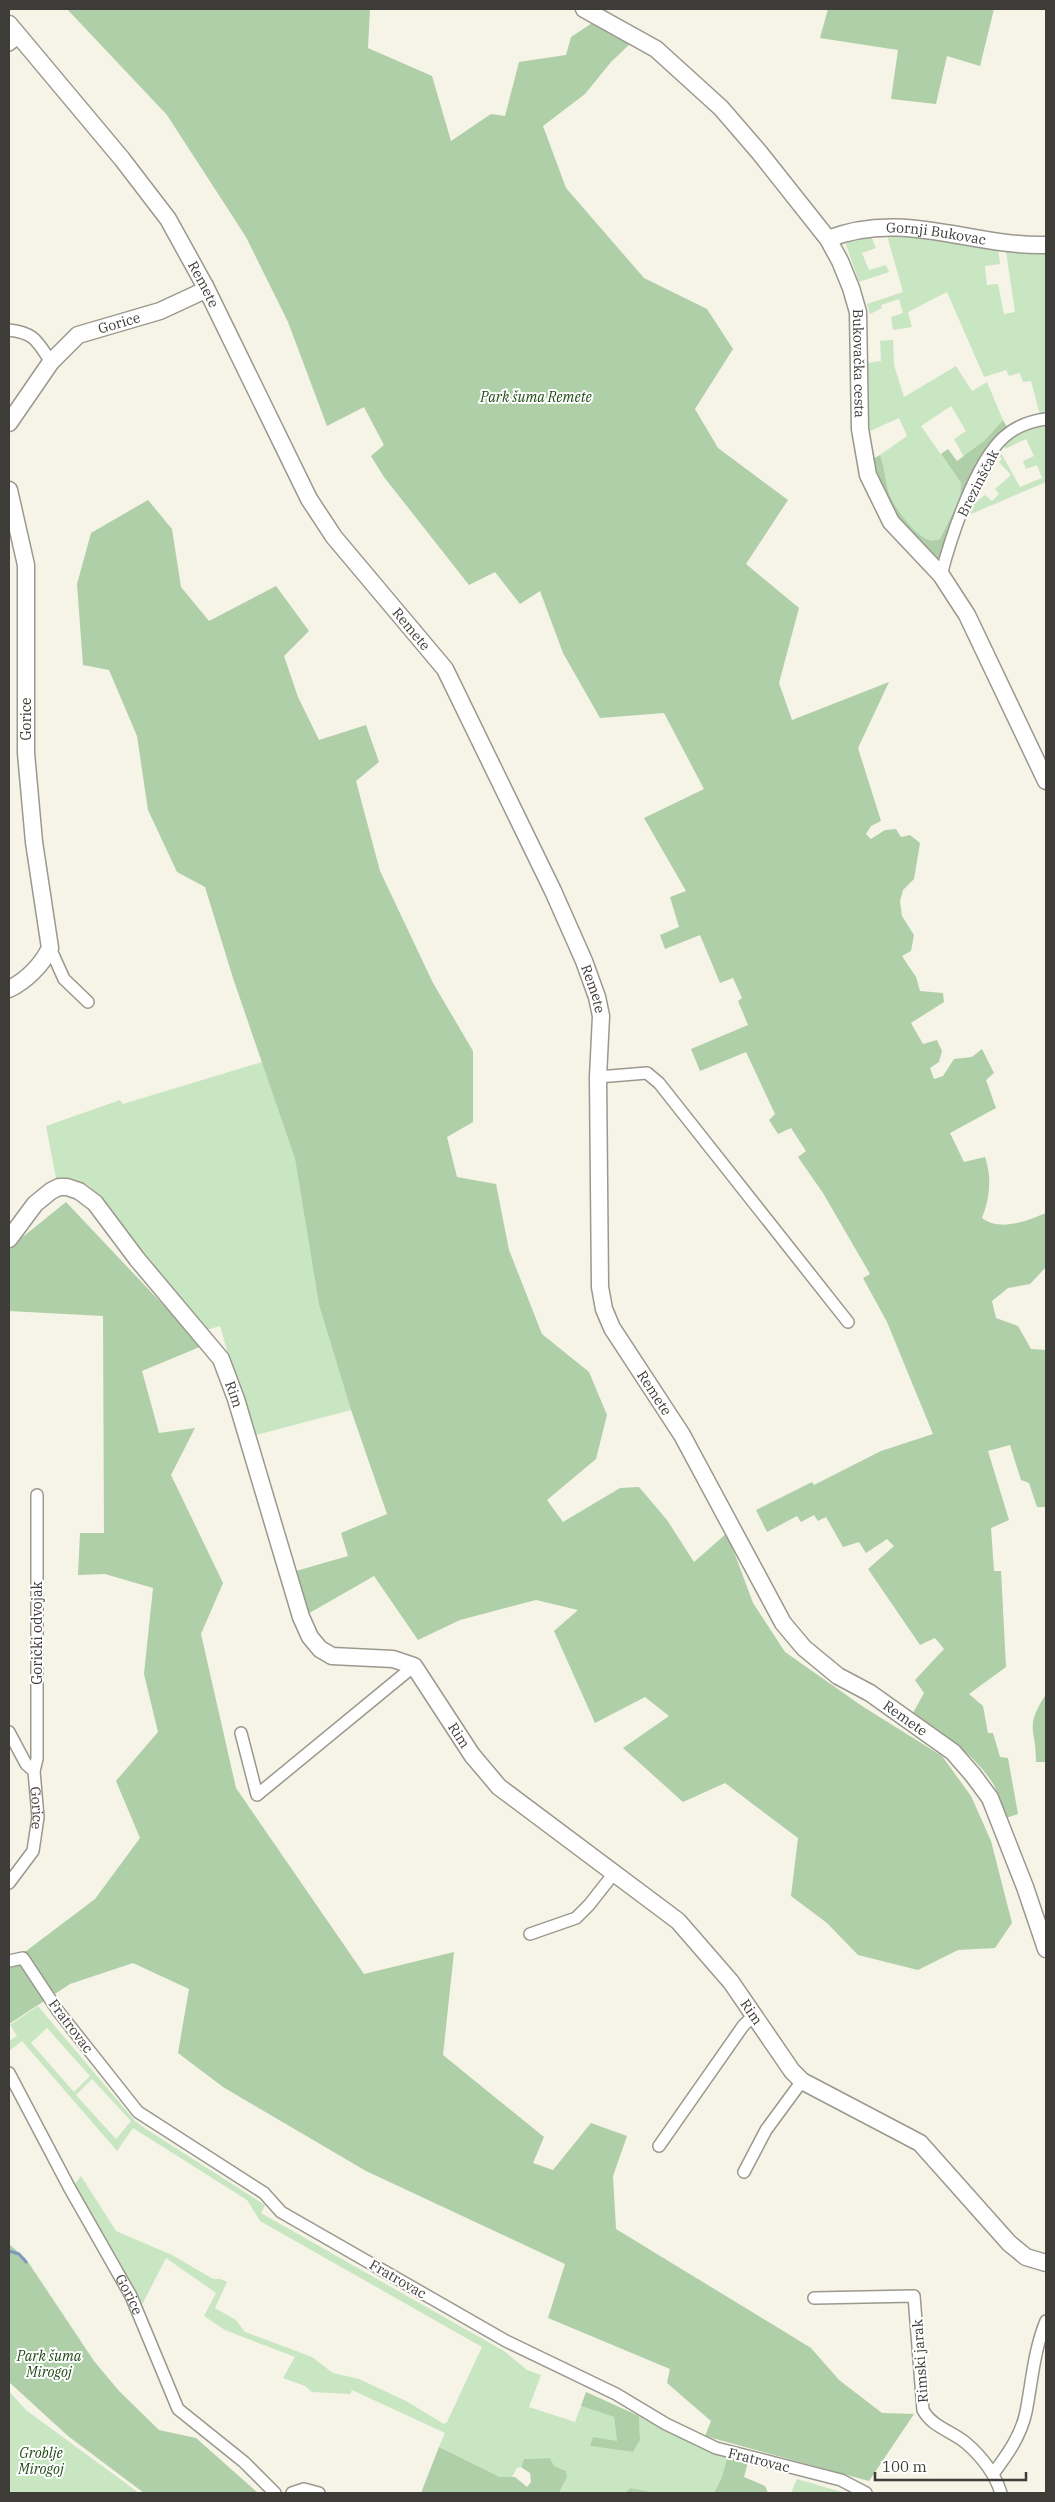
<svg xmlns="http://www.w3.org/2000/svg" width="1055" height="2502" viewBox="0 0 1055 2502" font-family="'IBM Plex Serif',serif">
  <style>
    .green { fill: #c9e6c3; fill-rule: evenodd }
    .forest { fill: #aecfa7 }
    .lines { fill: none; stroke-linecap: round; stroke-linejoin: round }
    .stream { stroke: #7f98c0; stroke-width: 3 }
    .street-casing { stroke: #9b988e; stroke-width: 14 }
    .secondary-casing { stroke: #9b988e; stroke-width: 19 }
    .street { stroke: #fff; stroke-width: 11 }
    .secondary { stroke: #fff; stroke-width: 16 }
    .labels { text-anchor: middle; stroke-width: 4; stroke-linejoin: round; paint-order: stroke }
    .street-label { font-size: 14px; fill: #3e3c38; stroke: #fff }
    .park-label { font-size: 14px; font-style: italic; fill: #1d4913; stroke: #fff }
  </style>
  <rect width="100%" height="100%" fill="#f6f3e7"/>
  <path class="green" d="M 886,232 L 998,248 L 1000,264 L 985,266 L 987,285 L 998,284 L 1004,314 L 1015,312 L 1006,251 L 1046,252 L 1046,414 L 1040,415 L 1031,381 L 1023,382 L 1020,373 L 1009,376 L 1006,370 L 984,377 L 947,292 L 908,312 L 912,327 L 893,330 L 891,317 L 903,313 L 899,299 L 881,305 L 882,308 L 870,314 L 867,304 L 903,292 Z
    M 870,234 L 876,248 L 862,253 L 869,270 L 886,265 L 889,272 L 859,282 L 846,245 L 847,239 Z
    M 893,340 L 894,365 L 904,397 L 956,366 L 972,391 L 987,382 L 1003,420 L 984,441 L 964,457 L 954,439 L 966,431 L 951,406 L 921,426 L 961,483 L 960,499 L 941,539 C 937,540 932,541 929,540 C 915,537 893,506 889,493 C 885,479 885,469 880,455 L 907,436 L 899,418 L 868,432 L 867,363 L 881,361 L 880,341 Z
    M 1043,424 L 1046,430 L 1046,482 L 964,517 L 969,508 L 985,495 L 992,501 L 999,494 L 995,489 L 1011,475 L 999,462 L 1002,459 L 999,455 L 1001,453 L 1020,487 L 1042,478 L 1037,465 L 1026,469 L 1023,461 L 1034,456 L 1026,439 L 1005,449 L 1004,445 L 1021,430 Z
    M 262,1062 L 295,1159 L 319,1305 L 351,1410 L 252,1436 L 220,1326 L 203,1331 L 89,1186 L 70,1178 L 56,1178 L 46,1126 L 120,1100 L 123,1104 Z
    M 38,2006 L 135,2121 L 146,2129 L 265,2205 L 261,2213 L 504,2351 L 527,2370 L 541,2375 L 529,2407 L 575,2422 L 581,2406 L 614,2417 L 617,2441 L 590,2446 L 633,2452 L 640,2440 L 639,2416 L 692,2444 L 727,2458 L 722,2477 L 714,2493 L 651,2492 L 630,2488 L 625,2493 L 559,2493 L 567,2477 L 563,2469 L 554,2467 L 550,2458 L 524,2459 L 521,2467 L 517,2468 L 512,2477 L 500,2477 L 439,2447 L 445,2433 L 352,2390 L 350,2394 L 312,2392 L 305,2386 L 283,2378 L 295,2357 L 225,2330 L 204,2316 L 216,2293 L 166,2258 L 142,2305 L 74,2185 L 81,2176 L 116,2231 L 172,2255 L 213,2279 L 220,2279 L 227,2282 L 215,2308 L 236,2320 L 245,2332 L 312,2357 L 333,2373 L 359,2379 L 406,2401 L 444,2424 L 447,2422 L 482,2347 L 260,2221 L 247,2200 L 133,2128 L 117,2151 L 22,2041 L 9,2051 L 9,2041 L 17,2036 L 10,2025 ZM 47,2028 L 90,2076 L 74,2092 L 31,2043 ZM 92,2079 L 131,2121 L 116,2139 L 76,2095 Z
    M 9,2391 L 26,2410 L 139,2493 L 9,2493 Z
    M 797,2479 L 845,2493 L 791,2493 Z"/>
  <path class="forest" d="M 67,9 L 370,9 L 368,48 L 432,76 L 451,141 L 491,114 L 505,116 L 519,62 L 566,55 L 571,37 L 595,21 L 632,42 L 611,62 L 585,94 L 543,126 L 566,188 L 644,278 L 707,309 L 733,349 L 695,409 L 718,448 L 788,500 L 746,564 L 799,608 L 779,683 L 792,720 L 889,682 L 858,748 L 881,821 L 871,826 L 866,834 L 871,839 L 885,830 L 896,829 L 901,837 L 910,835 L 920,843 L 914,879 L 903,890 L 900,901 L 902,916 L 914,935 L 911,951 L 902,956 L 916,977 L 920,991 L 943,993 L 944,1002 L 911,1023 L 923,1044 L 937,1040 L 942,1051 L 939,1062 L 930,1068 L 934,1079 L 943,1076 L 954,1059 L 972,1057 L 982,1049 L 994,1073 L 986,1080 L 996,1108 L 950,1133 L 964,1162 L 985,1157 C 992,1177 990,1198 982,1218 C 1000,1232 1027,1221 1046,1213 L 1046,1267 L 1030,1284 L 1008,1288 L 992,1301 L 996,1318 L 1018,1326 L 1031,1349 L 1046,1350 L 1046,1507 L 1037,1507 L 1029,1483 L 1021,1480 L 1010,1445 L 988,1451 L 1009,1520 L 991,1528 L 994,1571 L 1001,1571 L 1006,1667 L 969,1694 L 983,1706 L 988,1733 L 993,1733 L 1000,1757 L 1008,1758 L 1018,1814 L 1006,1818 C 1002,1807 999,1795 994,1785 C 974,1753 942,1734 913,1713 L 924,1693 L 915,1680 L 944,1649 L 935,1638 L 920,1645 L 868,1569 L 894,1546 L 887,1539 L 866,1553 L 859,1542 L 843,1547 L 826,1517 L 818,1521 L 814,1515 L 801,1522 L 797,1516 L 767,1532 L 756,1510 L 812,1482 L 814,1485 L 881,1451 L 933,1434 L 887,1322 L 863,1278 L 870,1274 L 823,1193 L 798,1157 L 806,1151 L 791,1128 L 778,1134 L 769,1120 L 775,1114 L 746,1052 L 700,1071 L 691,1049 L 748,1025 L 738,1001 L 742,998 L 733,978 L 720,983 L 700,935 L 665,949 L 660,935 L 679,927 L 670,897 L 686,891 L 644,818 L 704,789 L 664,713 L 600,718 L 563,653 L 540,591 L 520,604 L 495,572 L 469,585 L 384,477 L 371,456 L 384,445 L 364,407 L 327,426 L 288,322 L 246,237 L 167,115 Z
    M 828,9 L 994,9 L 980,66 L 947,56 L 936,104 L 891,99 L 898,50 L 820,38 Z
    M 1003,420 L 1008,429 L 991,446 L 941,558 L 936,558 L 900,525 L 869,461 L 880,455 C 885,469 885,479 889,493 C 893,506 915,536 929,540 C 932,541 937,540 940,539 L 960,499 L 961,483 L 941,454 L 948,449 L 957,461 L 984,441 Z
    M 148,500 L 172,529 L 181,587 L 209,621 L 276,586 L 309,631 L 284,656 L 298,697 L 319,740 L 366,725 L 379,762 L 356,781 L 380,871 L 433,983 L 473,1051 L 473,1122 L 447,1137 L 457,1177 L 496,1184 L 509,1250 L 542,1334 L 589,1372 L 607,1415 L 596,1459 L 547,1500 L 563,1522 L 620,1488 L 639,1487 L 667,1520 L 694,1562 L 727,1533 L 753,1603 L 785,1652 L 862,1706 L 942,1756 L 971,1796 L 991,1841 L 1012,1923 L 995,1948 L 958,1950 L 918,1970 L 858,1955 L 827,1923 L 791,1896 L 798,1838 L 725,1783 L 683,1802 L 623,1748 L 669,1716 L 645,1697 L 595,1723 L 554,1631 L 578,1610 L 536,1600 L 460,1620 L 418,1640 L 374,1576 L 306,1615 L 296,1571 L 348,1556 L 341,1533 L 387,1514 L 351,1410 L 319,1305 L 295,1159 L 233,978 L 205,887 L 177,872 L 148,810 L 137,736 L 109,670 L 83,665 L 77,584 L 91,533 Z
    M 66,1202 L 202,1346 L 142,1371 L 159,1433 L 195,1428 L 171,1475 L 223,1583 L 201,1634 L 236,1788 L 364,1974 L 454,1952 L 443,2055 L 544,2137 L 533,2163 L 553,2170 L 591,2123 L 627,2136 L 613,2176 L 616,2229 L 811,2348 L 839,2380 L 882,2413 L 914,2414 L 869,2481 L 705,2436 L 711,2421 L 667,2383 L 670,2369 L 548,2318 L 565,2264 L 366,2171 L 223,2087 L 178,2053 L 189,1989 L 133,1963 L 70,1984 L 9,2024 L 9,1964 L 95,1899 L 140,1838 L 116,1781 L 158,1732 L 144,1674 L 153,1588 L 105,1574 L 78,1575 L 80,1533 L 104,1533 L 103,1316 L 9,1311 L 9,1248 Z
    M 1046,1694 L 1046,1762 L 1036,1762 C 1036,1726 1024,1729 1046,1694 Z
    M 9,2244 L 26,2259 L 94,2361 L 119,2391 L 159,2430 L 196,2438 L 258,2493 L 144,2493 L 68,2436 L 9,2382 Z
    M 586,2392 L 639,2416 L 640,2440 L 633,2452 L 590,2446 L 593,2437 L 617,2441 L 614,2417 L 581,2406 Z
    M 439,2447 L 500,2477 L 515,2477 L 527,2487 L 531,2482 L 530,2473 L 521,2467 L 524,2459 L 550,2458 L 554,2466 L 566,2471 L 567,2477 L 559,2493 L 421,2493 Z
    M 727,2458 L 748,2462 L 744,2477 L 765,2486 L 768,2493 L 714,2493 L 722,2477 Z
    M 630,2488 L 651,2492 L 675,2493 L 625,2493 Z"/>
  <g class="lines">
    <path class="stream" d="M 9,2251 L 19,2254 L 26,2262"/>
    <defs>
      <g id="street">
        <path d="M 9,45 L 20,37"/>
        <path d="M 9,330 C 35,333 37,341 51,362"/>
        <path d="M 941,575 C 951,537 975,463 1004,437 C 1016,426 1031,421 1046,419"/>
        <path d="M 50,948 L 64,979 L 88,1002"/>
        <path d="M 598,1077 L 647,1073 L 659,1083 L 848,1322"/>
        <path id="s1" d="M 9,1732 L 26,1764 L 34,1771 L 38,1817 L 33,1851 L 9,1883"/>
        <path d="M 241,1733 L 257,1795 L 414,1666"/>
        <path d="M 34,1771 L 37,1759 L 37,1495"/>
        <path d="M 530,1934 L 576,1918 L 589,1905 L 615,1872"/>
        <path d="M 9,1961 L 23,1958 L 58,2011 L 138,2112 L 264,2193 L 281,2212 L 506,2341 L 616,2394 L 666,2424 L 716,2448 L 841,2480 L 866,2493"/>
        <path id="s2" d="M 9,2073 L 69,2187 L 131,2296 L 178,2409 L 244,2462 L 275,2493"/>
        <path d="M 659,2146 L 743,2026 L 753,2016"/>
        <path d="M 744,2172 L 766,2130 L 802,2081"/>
        <path d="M 814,2298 L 914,2296 L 923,2410 C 932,2427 952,2431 966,2443 C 981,2456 995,2474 1001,2493"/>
        <path d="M 993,2474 C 1007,2455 1021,2436 1026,2412 C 1032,2381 1034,2350 1046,2321"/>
        <path d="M 292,2493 L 304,2489 L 319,2493"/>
      </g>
      <g id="secondary">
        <path id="s3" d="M 584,9 L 656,49 L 721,108 L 759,152 L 828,239 L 840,261 L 851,288 L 858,312 L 860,429 L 868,475 L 891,522 L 941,575 L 967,615 L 1046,781"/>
        <path id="s4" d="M 9,24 L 122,159 L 168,219 L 205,286 L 309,499 L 334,537 L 445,669 L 553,891 L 584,961 L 597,997 L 601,1016 L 598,1077 L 600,1287 L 604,1309 L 612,1328 L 682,1435 L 783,1623 L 804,1648 L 838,1676 L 870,1693 L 953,1752 L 973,1775 L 990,1798 L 1025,1887 L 1046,1949"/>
        <path id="s5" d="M 828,239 C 903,209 971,247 1046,245"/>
        <path id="s6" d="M 9,423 L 51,362 L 78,335 L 160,311 L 201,292 L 205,286"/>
        <path d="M 9,490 L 26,565 L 26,753 L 34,842 L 50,948 C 42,965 26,981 9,989"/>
        <path id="s7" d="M 9,1239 L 35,1204 L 51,1191 L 59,1187 L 67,1187 L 79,1191 L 95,1203 L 137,1259 L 221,1359 L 236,1399 L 301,1617 L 310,1637 L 320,1649 L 332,1656 L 393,1659 L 414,1666 L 472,1755 L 499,1787 L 678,1921 L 731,1982 L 792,2071 L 802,2081 L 920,2143 L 1009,2243 L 1026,2257 L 1046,2263"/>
      </g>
    </defs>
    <use href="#street" class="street-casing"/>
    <use href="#secondary" class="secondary-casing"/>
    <use href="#street" class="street"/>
    <use href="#secondary" class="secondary"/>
  </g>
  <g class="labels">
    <g class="street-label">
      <text dy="5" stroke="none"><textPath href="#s5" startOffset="110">Gornji Bukovac</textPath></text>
      <text dy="5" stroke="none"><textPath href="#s4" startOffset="326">Remete</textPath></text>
      <text dy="5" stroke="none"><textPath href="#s6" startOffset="155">Gorice</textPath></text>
      <text dy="5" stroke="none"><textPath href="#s3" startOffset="470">Bukovačka cesta</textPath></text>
      <text transform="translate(978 483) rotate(-63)" y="5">Brezinščak</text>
      <text dy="5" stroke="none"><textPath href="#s4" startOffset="731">Remete</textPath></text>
      <text transform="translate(26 719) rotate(-90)" y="5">Gorice</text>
      <text dy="5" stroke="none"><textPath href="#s4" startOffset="1136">Remete</textPath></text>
      <text dy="5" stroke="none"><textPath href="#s4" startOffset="1556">Remete</textPath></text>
      <text dy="5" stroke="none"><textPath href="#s7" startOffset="352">Rim</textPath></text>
      <text transform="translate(37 1633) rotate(-90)" y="5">Gorički odvojak</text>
      <text dy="5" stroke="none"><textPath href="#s4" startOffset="1976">Remete</textPath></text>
      <text dy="5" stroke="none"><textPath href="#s7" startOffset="802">Rim</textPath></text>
      <text dy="5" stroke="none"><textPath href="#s1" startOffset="84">Gorice</textPath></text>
      <text dy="5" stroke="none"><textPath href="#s7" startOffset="1208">Rim</textPath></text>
      <text transform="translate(71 2026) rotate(53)" y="5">Fratrovac</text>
      <text transform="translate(398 2279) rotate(30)" y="5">Fratrovac</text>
      <text dy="5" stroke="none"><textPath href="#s2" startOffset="252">Gorice</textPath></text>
      <text transform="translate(920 2361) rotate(-94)" y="5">Rimski jarak</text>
      <text transform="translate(759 2460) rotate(14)" y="5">Fratrovac</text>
    </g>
    <g class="park-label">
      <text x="536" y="402">Park šuma Remete</text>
      <text x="49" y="2361">Park šuma<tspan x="49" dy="16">Mirogoj</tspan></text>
      <text x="41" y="2458">Groblje<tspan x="41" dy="16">Mirogoj</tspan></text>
    </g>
  </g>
  <rect width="1055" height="2502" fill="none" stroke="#3e3c38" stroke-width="20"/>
  <path d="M875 2472v8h151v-8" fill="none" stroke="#3e3c38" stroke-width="2.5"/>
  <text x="882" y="2472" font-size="15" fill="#3e3c38" stroke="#ffffff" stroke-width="4" paint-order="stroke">100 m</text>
</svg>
